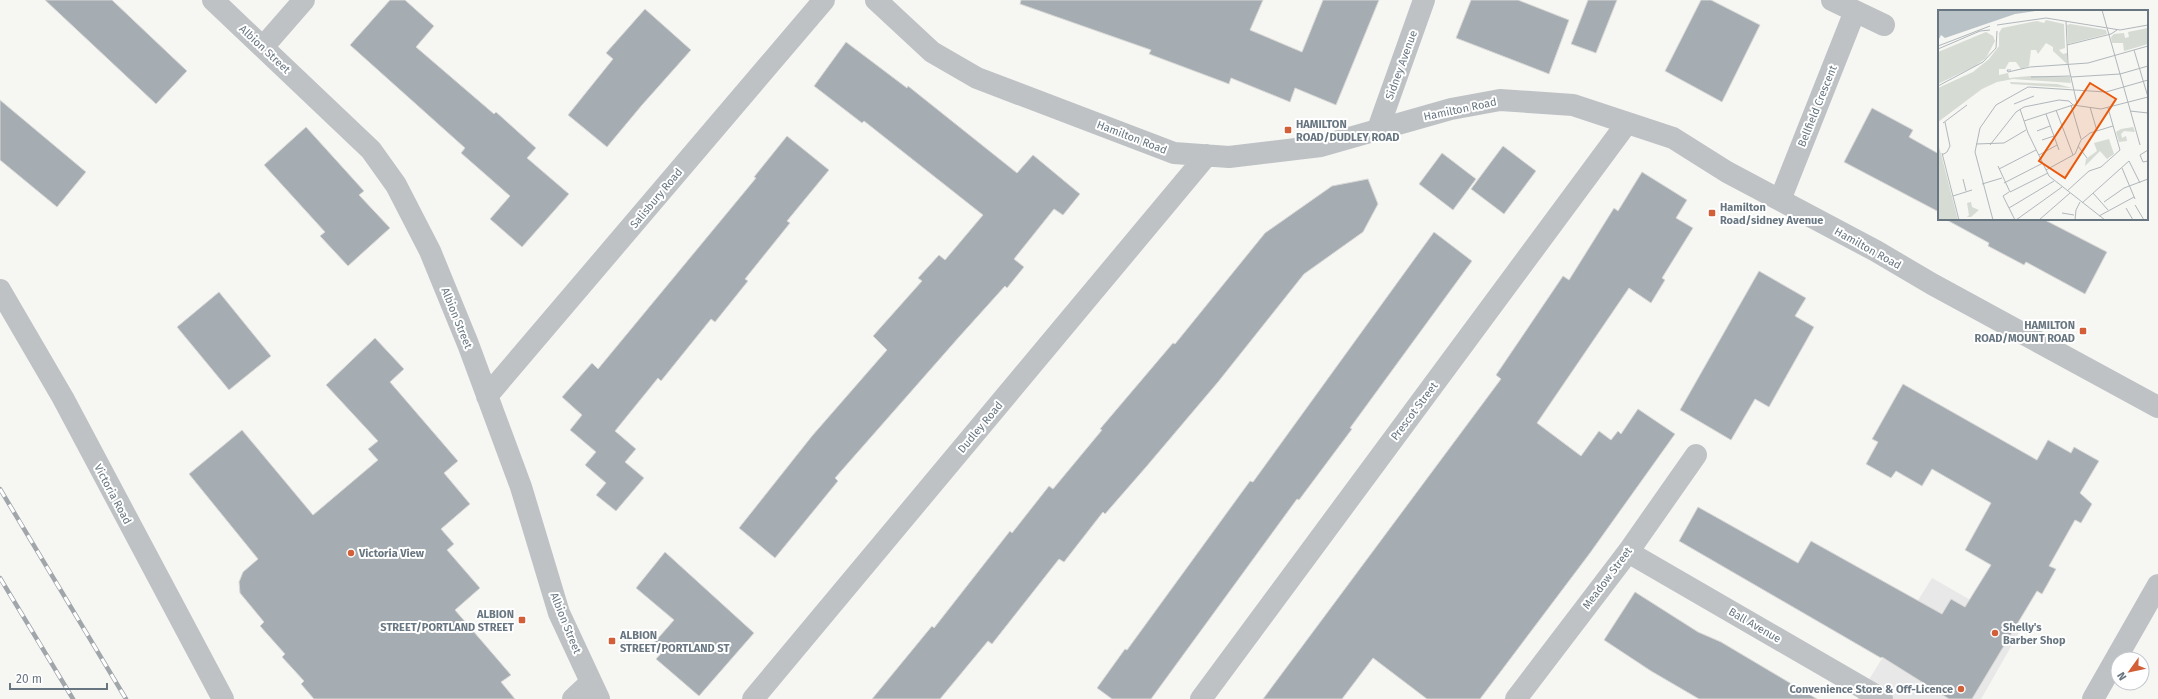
<svg xmlns="http://www.w3.org/2000/svg" width="2158" height="699" viewBox="0 0 2158 699" font-family="'Fira Sans',sans-serif">
  <style>
    .built { fill: #e7e8e7 }
    .building { fill: #a6adb2; stroke: #d8d8d6 }
    .lines { fill: none; stroke-linecap: round; stroke-linejoin: round }
    .minor { stroke: #bec2c5; stroke-width: 22 }
    .rail-casing { stroke: #a0a6aa; stroke-width: 4.5 }
    .rail { stroke: #fff; stroke-width: 3; stroke-dasharray: 9; stroke-linecap: butt }
    .poi-dot { fill: #d25f38; stroke: #fff; stroke-width: 1.5 }
    .labels { text-anchor: middle; stroke-width: 4; stroke-linejoin: round; paint-order: stroke }
    .street-label { font-size: 11px; fill: #687681; stroke: #fff }
    .poi-label { font-size: 11px; font-weight: bold; fill: #687681; stroke: #fff; text-anchor: start }
    .inset-road { fill: none; stroke: #b0b7bb; stroke-width: 1 }
    .view { fill: #e8590c; fill-opacity: 0.15; stroke: #e8590c; stroke-width: 2 }
    .inset-edge { fill: none; stroke: #687681; stroke-width: 2 }
  </style>
  <rect width="100%" height="100%" fill="#f6f6f3"/>
  <path class="built" d="M 1932,578 L 2021,629 L 1981,699 L 1857,699 Z"/>
  <path class="building" d="M 45,0 L 112,0 L 187,71 L 156,104 Z
    M 390,0 L 405,0 L 434,26 L 416,47 L 494,114 L 496,112 L 536,148 L 527,158 L 569,194 L 522,247 L 490,219 L 510,196 L 461,153 L 465,148 L 350,45 Z
    M 1021,0 L 1263,0 L 1250,30 L 1302,52 L 1323,0 L 1379,0 L 1336,105 L 1295,88 L 1290,102 L 1231,78 L 1229,84 L 1149,54 L 1151,50 L 1020,4 Z
    M 1471,0 L 1518,0 L 1569,20 L 1549,74 L 1456,38 Z
    M 1588,0 L 1617,0 L 1596,53 L 1571,44 Z
    M 1701,0 L 1711,0 L 1760,25 L 1722,102 L 1665,71 Z
    M 645,9 L 691,50 L 642,105 L 607,147 L 568,115 L 613,59 L 606,53 Z
    M 846,42 L 907,88 L 908,86 L 1017,173 L 1033,155 L 1080,194 L 1063,215 L 1054,209 L 1014,259 L 1024,267 L 1007,288 L 1005,286 L 959,337 L 835,478 L 838,481 L 775,558 L 739,528 L 812,436 L 887,350 L 873,336 L 922,281 L 918,278 L 939,255 L 945,260 L 983,215 L 864,121 L 862,123 L 814,86 Z
    M 0,100 L 86,172 L 57,207 L 0,160 Z
    M 1872,108 L 1913,130 L 1909,137 L 1939,154 L 1939,212 L 1844,162 Z
    M 306,127 L 364,191 L 359,195 L 390,228 L 348,266 L 320,236 L 325,232 L 264,165 Z
    M 787,136 L 829,170 L 787,221 L 790,223 L 745,279 L 748,281 L 715,322 L 711,319 L 661,381 L 658,378 L 615,431 L 636,449 L 625,462 L 644,478 L 616,511 L 596,495 L 606,483 L 585,465 L 596,452 L 570,430 L 582,415 L 562,397 L 592,363 L 598,369 L 756,178 L 754,177 Z
    M 1503,146 L 1536,171 L 1504,214 L 1471,189 Z
    M 1442,153 L 1476,179 L 1453,210 L 1419,184 Z
    M 1642,172 L 1687,200 L 1676,218 L 1693,228 L 1662,278 L 1665,280 L 1651,303 L 1629,288 L 1537,423 L 1581,456 L 1599,431 L 1611,440 L 1618,431 L 1621,434 L 1638,409 L 1675,434 L 1590,553 L 1480,699 L 1427,699 L 1373,658 L 1342,699 L 1263,699 L 1501,379 L 1496,375 L 1563,276 L 1569,280 L 1614,208 L 1618,211 Z
    M 1368,179 L 1378,204 L 1363,232 L 1304,274 L 1218,382 L 1146,467 L 1105,514 L 1103,512 L 1064,562 L 1059,559 L 992,644 L 988,641 L 940,699 L 872,699 L 932,626 L 934,628 L 1010,531 L 1012,533 L 1049,486 L 1053,489 L 1102,430 L 1100,429 L 1173,343 L 1175,344 L 1265,233 L 1332,186 Z
    M 1945,219 L 2043,219 L 2107,252 L 2085,294 L 2026,262 L 2024,265 L 1988,246 L 1989,243 Z
    M 1434,232 L 1472,261 L 1350,428 L 1352,429 L 1299,500 L 1297,499 L 1151,699 L 1112,699 L 1097,688 L 1125,649 L 1127,650 L 1250,481 L 1253,482 Z
    M 1759,271 L 1806,298 L 1795,316 L 1814,327 L 1769,407 L 1755,399 L 1731,440 L 1680,410 Z
    M 219,292 L 271,356 L 229,390 L 177,327 Z
    M 375,338 L 404,369 L 390,382 L 458,461 L 444,473 L 470,504 L 441,529 L 454,544 L 447,550 L 480,588 L 455,610 L 511,675 L 501,682 L 515,699 L 314,699 L 301,684 L 304,681 L 282,657 L 285,654 L 260,626 L 264,622 L 240,593 L 239,582 L 243,572 L 258,559 L 189,474 L 242,430 L 313,515 L 378,460 L 368,449 L 378,441 L 326,385 Z
    M 1903,384 L 2037,460 L 2048,440 L 2071,453 L 2074,447 L 2099,461 L 2080,493 L 2092,504 L 2081,523 L 2075,520 L 2049,566 L 2056,569 L 2042,594 L 2037,591 L 1972,699 L 1949,699 L 1882,657 L 1881,658 L 1679,541 L 1698,507 L 1798,563 L 1811,541 L 1942,614 L 1951,599 L 1965,607 L 1991,565 L 1965,550 L 1991,503 L 1932,469 L 1922,486 L 1896,471 L 1891,478 L 1866,464 L 1878,442 L 1872,439 Z
    M 665,552 L 754,633 L 699,696 L 656,659 L 663,651 L 653,644 L 674,620 L 636,588 Z
    M 1635,592 L 1698,632 L 1721,642 L 1817,699 L 1699,699 L 1651,671 L 1604,640 Z"/>
  <g class="lines">
    <path class="minor" d="M 213,0 L 371,150 L 396,185 L 430,251 L 468,344 L 521,487 L 559,613 L 599,699
      M 876,0 L 932,52 L 977,78 L 1174,153 L 1229,157 L 1321,146 L 1451,109 L 1500,100 L 1573,105 L 1673,138 L 1727,172 L 1876,251 L 1932,284 L 2158,407
      M 1832,0 L 1884,25
      M 263,47 L 304,0
      M 1378,129 L 1424,0
      M 1780,200 L 1855,11
      M 0,290 L 63,398 L 223,699
      M 487,396 L 824,0
      M 1628,552 L 1882,699
      M 573,699 L 591,682
      M 753,699 L 1207,155
      M 1201,699 L 1627,123
      M 1516,699 L 1628,552 L 1696,455
      M 2093,699 L 2158,585"/>
    <defs>
      <path id="rail" d="M 0,489 L 126,699
        M 0,578 L 73,699"/>
    </defs>
    <use href="#rail" class="rail-casing"/>
    <use href="#rail" class="rail"/>
  </g>
  <g class="poi-dot">
    <rect x="1284" y="126" width="8" height="8" rx="2"/>
    <rect x="1708" y="209" width="8" height="8" rx="2"/>
    <rect x="2079" y="327" width="8" height="8" rx="2"/>
    <circle cx="351" cy="553" r="4"/>
    <rect x="518" y="616" width="8" height="8" rx="2"/>
    <circle cx="1995" cy="633" r="4"/>
    <rect x="608" y="637" width="8" height="8" rx="2"/>
    <circle cx="1961" cy="689" r="4"/>
  </g>
  <g class="labels">
    <g class="street-label">
      <text transform="translate(265 49) rotate(43)" y="4">Albion Street</text>
      <text transform="translate(1401 65) rotate(-70)" y="4">Sidney Avenue</text>
      <text transform="translate(1817 106) rotate(-68)" y="4">Bellfield Crescent</text>
      <text transform="translate(1460 109) rotate(-12)" y="4">Hamilton Road</text>
      <text transform="translate(1132 137) rotate(21)" y="4">Hamilton Road</text>
      <text transform="translate(656 198) rotate(-50)" y="4">Salisbury Road</text>
      <text transform="translate(1868 248) rotate(29)" y="4">Hamilton Road</text>
      <text transform="translate(457 318) rotate(68)" y="4">Albion Street</text>
      <text transform="translate(1414 411) rotate(-53)" y="4">Prescot Street</text>
      <text transform="translate(980 427) rotate(-50)" y="4">Dudley Road</text>
      <text transform="translate(113 494) rotate(62)" y="4">Victoria Road</text>
      <text transform="translate(1607 578) rotate(-53)" y="4">Meadow Street</text>
      <text transform="translate(566 623) rotate(68)" y="4">Albion Street</text>
      <text transform="translate(1755 625) rotate(30)" y="4">Ball Avenue</text>
    </g>
    <g class="poi-label">
      <text x="1296" y="128">HAMILTON<tspan x="1296" dy="13">ROAD/DUDLEY ROAD</tspan></text>
      <text x="1720" y="211">Hamilton<tspan x="1720" dy="13">Road/sidney Avenue</tspan></text>
      <text x="2075" y="329" text-anchor="end">HAMILTON<tspan x="2075" dy="13">ROAD/MOUNT ROAD</tspan></text>
      <text x="359" y="557">Victoria View</text>
      <text x="514" y="618" text-anchor="end">ALBION<tspan x="514" dy="13">STREET/PORTLAND STREET</tspan></text>
      <text x="2003" y="631">Shelly's<tspan x="2003" dy="13">Barber Shop</tspan></text>
      <text x="620" y="639">ALBION<tspan x="620" dy="13">STREET/PORTLAND ST</tspan></text>
      <text x="1953" y="693" text-anchor="end">Convenience Store &amp; Off-Licence</text>
    </g>
  </g>
  <g transform="translate(1938 10)">
    <rect width="210" height="210" fill="#f6f6f3"/>
    <path d="M 108,10 L 126,14 L 127,38 L 121,40 L 125,44 L 129,43 L 129,54 L 115,41 L 115,37 L 108,33 L 100,44 L 98,40 L 93,40 L 91,56 L 83,59 L 78,52 L 71,52 L 67,59 L 61,59 L 61,65 L 70,63 L 71,68 L 92,66 L 132,67 L 133,73 L 75,69 L 59,72 L 44,79 L 0,112 L 0,78 L 35,62 L 51,49 L 61,36 L 61,23 L 64,18 L 99,11 L 106,13 ZM 132,14 L 168,20 L 169,24 L 130,34 L 129,15 ZM 210,18 L 210,34 L 186,41 L 185,33 L 174,33 L 173,27 L 176,24 L 186,23 L 187,28 L 191,27 L 190,22 ZM 48,22 L 55,26 L 57,31 L 48,48 L 37,56 L 0,74 L 0,42 ZM 72,72 L 119,74 L 134,78 L 73,74 ZM 195,117 L 197,122 L 186,121 L 183,124 L 184,128 L 188,126 L 189,131 L 181,132 L 178,122 L 183,119 ZM 171,129 L 176,144 L 169,149 L 162,141 L 147,156 L 148,149 L 159,141 L 156,133 ZM 0,134 L 3,144 L 20,210 L 0,210 ZM 33,192 L 34,197 L 41,200 L 33,207 L 29,207 L 31,205 L 29,193 Z" fill="#d6dbd3"/>
    <path d="M 0,0 L 105,0 L 77,4 L 7,28 L 3,25 L 0,31 Z" fill="#b9c2c7"/>
    <path class="inset-road" d="M 164,0 L 202,135M 128,11 L 130,54 L 139,94M 59,15 L 108,8 L 182,20 L 210,15M 129,35 L 173,24 L 179,20M 0,36 L 52,16M 0,39 L 42,21 L 52,20M 73,60 L 69,60 L 70,62 L 92,57 L 150,53 L 210,36M 182,64 L 210,56M 93,67 L 133,66M 133,67 L 182,64M 0,76 L 45,52 L 58,38 L 59,21M 76,94 L 96,86M 133,95 L 143,129M 152,97 L 159,121M 82,99 L 90,123 L 111,166 L 167,210M 118,100 L 135,145M 192,101 L 210,103M 108,104 L 121,140M 86,111 L 135,95 L 163,99 L 210,87 L 196,40M 5,113 L 29,95M 99,121 L 112,116M 104,130 L 116,126M 38,134 L 66,133 L 88,120M 52,135 L 78,102 L 86,97 L 121,90 L 131,91 L 135,95M 140,136 L 149,148M 210,140 L 202,145 L 205,152 L 210,151M 4,143 L 21,210M 4,145 L 9,142 L 12,136 L 7,112M 101,145 L 119,135M 60,156 L 72,182 L 110,163M 184,158 L 197,189M 61,159 L 98,140M 108,160 L 137,144 L 143,130 L 152,123 L 175,116M 25,169 L 28,181M 66,173 L 105,153M 44,174 L 64,168M 129,181 L 151,161 L 163,157 L 182,140 L 170,98M 71,182 L 65,186 L 77,210M 155,183 L 170,200M 15,186 L 34,180M 166,192 L 186,178 L 210,169M 144,193 L 191,151 L 202,173M 197,195 L 206,210M 71,198 L 116,171M 188,198 L 195,210M 124,203 L 136,205M 161,206 L 196,187M 55,210 L 37,142 L 42,118 L 58,95 L 90,77 L 168,82 L 210,70M 78,210 L 124,177M 101,210 L 132,183M 137,210 L 138,200 L 142,192"/>
    <path class="view" d="M 152,73 L 178,89 L 127,168 L 101,151 Z"/>
    <rect width="210" height="210" class="inset-edge"/>
  </g>
  <g transform="translate(2130 671) rotate(237)"><circle r="19" fill="#ffffff" stroke="#c3c8cd"/>
  <path d="M0-3L7 15L0 10L-7 15Z" fill="#d25f38"/>
  <text y="-6" font-size="11" font-weight="bold" text-anchor="middle" fill="#687681">N</text>
  </g>
  <path d="M10 683v6h97v-6" fill="none" stroke="#687681" stroke-width="2"/>
  <text x="16" y="683" font-size="12" fill="#687681" stroke="#ffffff" stroke-width="3" paint-order="stroke">20 m</text>
</svg>
